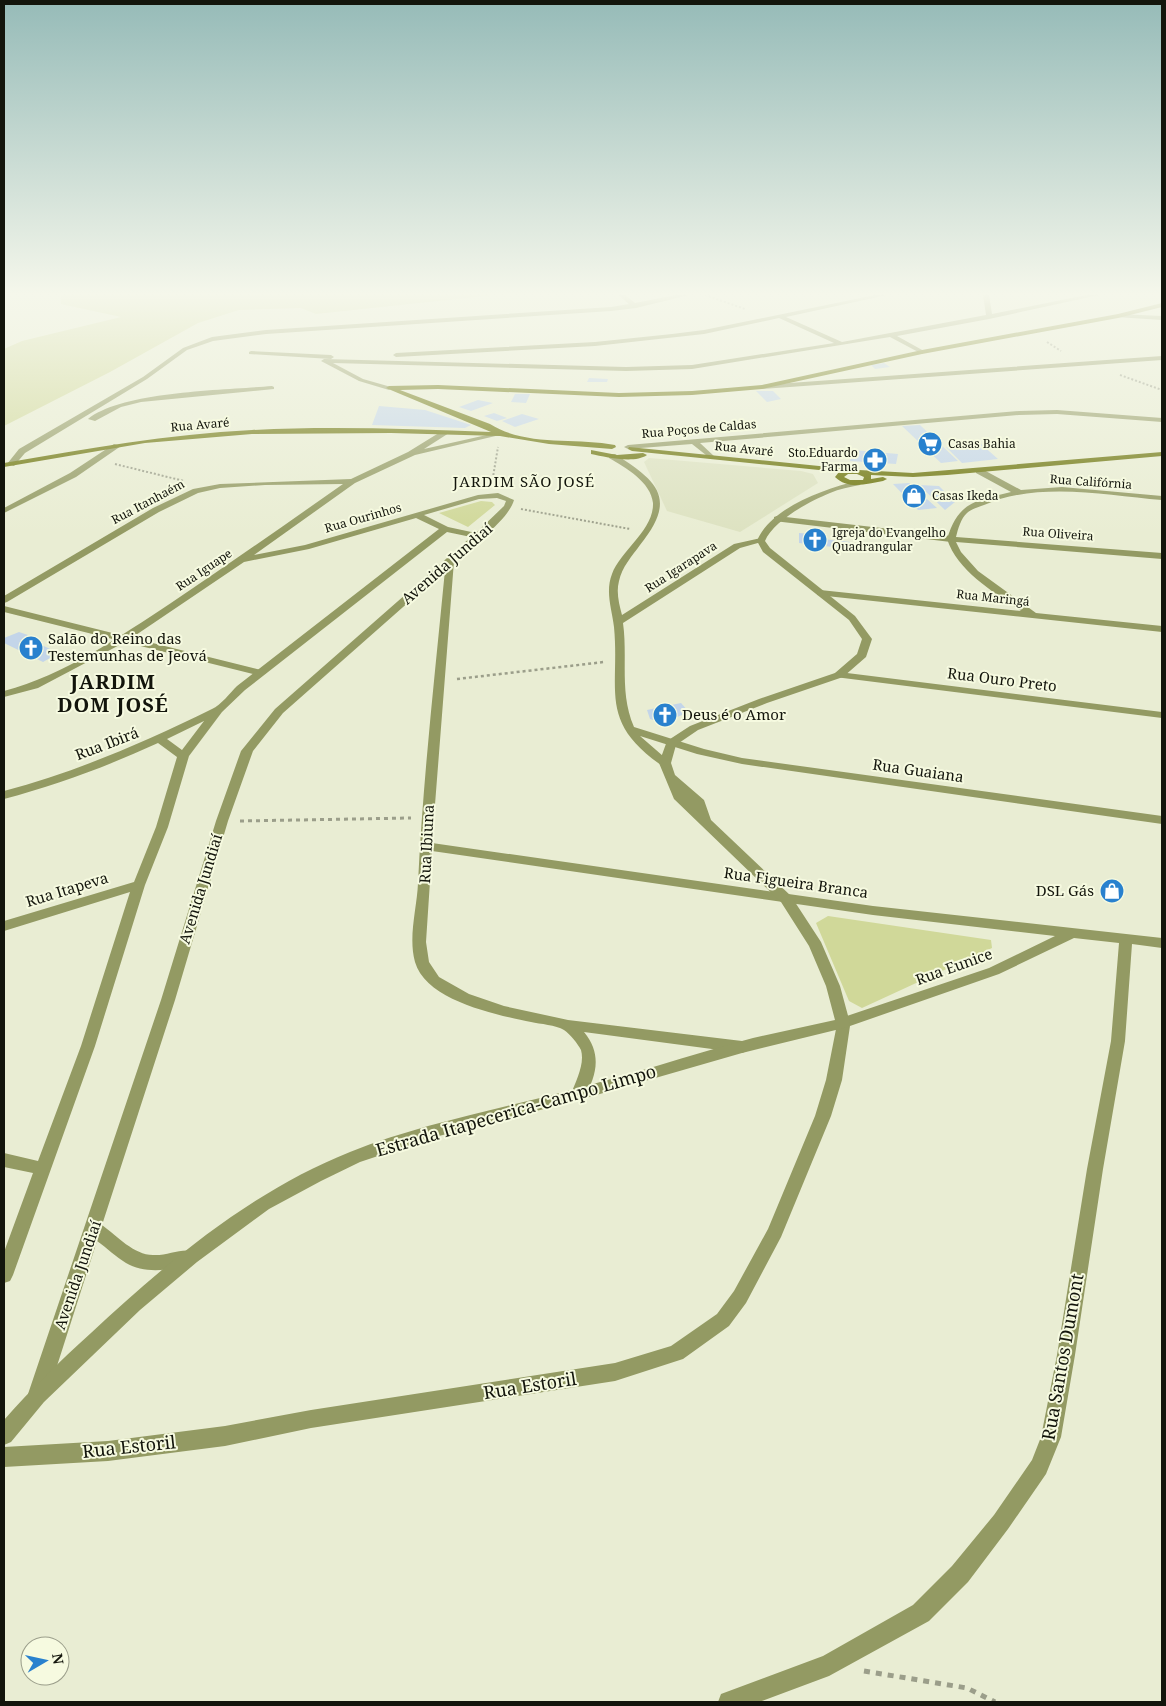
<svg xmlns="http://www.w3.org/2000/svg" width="1166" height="1706" viewBox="0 0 1166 1706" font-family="'Noto Serif',serif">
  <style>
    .built { fill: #dde2c1 }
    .green { fill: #d0d899 }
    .building { fill: #c3d5e9 }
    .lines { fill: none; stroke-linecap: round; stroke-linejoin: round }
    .path-far3 { stroke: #9b9e8a; stroke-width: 2; stroke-dasharray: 2 2; stroke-linecap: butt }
    .path-far2 { stroke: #9b9e8a; stroke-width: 2.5; stroke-dasharray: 3 3; stroke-linecap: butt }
    .path-far1 { stroke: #9b9e8a; stroke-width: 3; stroke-dasharray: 4 4; stroke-linecap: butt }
    .path { stroke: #9b9e8a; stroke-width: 5; stroke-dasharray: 6 6; stroke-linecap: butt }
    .service { fill: #939a63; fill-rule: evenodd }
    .minor { fill: #939a63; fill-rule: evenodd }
    .tertiary { fill: #939a63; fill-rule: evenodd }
    .secondary { fill: #6b730a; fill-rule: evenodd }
    .labels { text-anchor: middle; stroke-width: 4; stroke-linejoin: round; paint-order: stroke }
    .far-street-label { font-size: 12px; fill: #13150c; stroke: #f6fae0 }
    .far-poi-label { font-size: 12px; fill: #13150c; stroke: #f6fae0; text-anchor: start }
    .far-quarter-label { font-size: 15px; letter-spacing: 1px; fill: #13150c; stroke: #f6fae0 }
    .street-label { font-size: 15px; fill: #13150c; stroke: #f6fae0 }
    .poi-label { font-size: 15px; fill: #13150c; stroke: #f6fae0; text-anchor: start }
    .near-street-label { font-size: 18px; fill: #13150c; stroke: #f6fae0 }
    .district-label { font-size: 20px; font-weight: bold; letter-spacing: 1px; fill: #13150c; stroke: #f6fae0 }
  </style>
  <rect width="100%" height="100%" fill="#e9edd3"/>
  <path class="built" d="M 649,458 L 801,471 L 813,474 L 818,483 L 740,532 L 667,511 L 644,462 Z"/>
  <path class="green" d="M 61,295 L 494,295 L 316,314 L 301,308 L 239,310 L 198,323 L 110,372 L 4,426 L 4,349 L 22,341 L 121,317 L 61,304 Z
    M 481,501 L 492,502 L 495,505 L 468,527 L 439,513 Z
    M 828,916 L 991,940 L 992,948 L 862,1008 L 849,1001 L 816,923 Z"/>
  <path class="building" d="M 884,363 L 890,367 L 875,369 L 871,365 Z
    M 589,378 L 608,379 L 607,382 L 587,382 Z
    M 756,391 L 773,391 L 781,399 L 767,402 Z
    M 515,394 L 530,394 L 526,403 L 511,402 Z
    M 478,400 L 493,403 L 471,411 L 459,407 Z
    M 379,406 L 425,410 L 471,425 L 465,428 L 372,425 Z
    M 494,413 L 507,418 L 497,421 L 484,416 Z
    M 522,414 L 539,419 L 515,427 L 502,421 Z
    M 920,425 L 958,461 L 941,463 L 902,426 Z
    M 981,444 L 998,459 L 962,463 L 946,447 Z
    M 853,450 L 898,454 L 896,464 L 850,461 Z
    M 909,483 L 937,508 L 918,510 L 893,484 Z
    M 919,485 L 939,486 L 955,502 L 945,510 Z
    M 799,533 L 811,534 L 813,538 L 850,542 L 850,549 L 799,543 Z
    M 19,632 L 28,635 L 24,637 L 59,653 L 43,662 L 4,643 L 4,638 Z
    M 681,703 L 689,712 L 663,723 L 650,719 L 647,710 Z"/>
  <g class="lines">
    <path class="path-far3" d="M 705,295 L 745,309
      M 1047,342 L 1061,351
      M 1120,375 L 1162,390
      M 115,464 L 184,481
      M 492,483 L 498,447
      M 521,509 L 630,529"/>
    <path class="path-far2" d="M 457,679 L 604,662"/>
    <path class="path-far1" d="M 240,821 L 411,818"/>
    <path class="path" d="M 864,1671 L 967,1688 L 995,1702"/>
    <path class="service" d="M 777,516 L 951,536 L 955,539 L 951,542 L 774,521 L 774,517 Z
      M 4,606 L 265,671 L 266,673 L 261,676 L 4,612 Z"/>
    <path class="minor" d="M 618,295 L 625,295 L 635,303 L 676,295 L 689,295 L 636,308 L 611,311 L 266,334 L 213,341 L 187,350 L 147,379 L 25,453 L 14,466 L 7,464 L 19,449 L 143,377 L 183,348 L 212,337 L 266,330 L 611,307 L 629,304 Z
      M 875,295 L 887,295 L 786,317 L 842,342 L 986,315 L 983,295 L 989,295 L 992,314 L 1086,295 L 1099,295 L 989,319 L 897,336 L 924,351 L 925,352 L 922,354 L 890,337 L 692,369 L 626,371 L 333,363 L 363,379 L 391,387 L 392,388 L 389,390 L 359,381 L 321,361 L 324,359 L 626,367 L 692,365 L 834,343 L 779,318 L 704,334 L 595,346 L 396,357 L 393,355 L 396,353 L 595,342 L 672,334 L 704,330 Z
      M 1118,314 L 1162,316 L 1162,320 L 1116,317 Z
      M 251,351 L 331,355 L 334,357 L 331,359 L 249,354 L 249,352 Z
      M 1162,356 L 1162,360 L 762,389 L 759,387 L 762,385 Z
      M 272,386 L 274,387 L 274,389 L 141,402 L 121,407 L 95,421 L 88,419 C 122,391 226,390 272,386 Z
      M 1057,410 L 1162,418 L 1162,422 L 1057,414 L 1019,415 L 700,443 L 715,457 L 711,459 L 692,444 L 628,449 L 624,447 L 628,445 L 1019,411 Z
      M 442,431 L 449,433 L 424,449 L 500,432 L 504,434 L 415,455 L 355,483 L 254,555 L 305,545 L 478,495 L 498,493 L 514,500 C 508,521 471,546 454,561 L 432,843 L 873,906 L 1162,938 L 1162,948 L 1132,944 L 1125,1041 L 1103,1169 L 1075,1355 L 1061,1437 L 1046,1474 L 1008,1529 L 968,1582 L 929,1621 L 829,1676 L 759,1702 L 718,1702 L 721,1694 L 823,1656 L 913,1605 L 952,1566 L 994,1515 L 1032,1460 L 1041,1437 L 1057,1355 L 1087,1169 L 1111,1041 L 1119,943 L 1074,938 L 999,974 L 850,1026 L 842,1080 L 831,1116 L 781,1237 L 746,1303 L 729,1326 L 683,1359 L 615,1381 L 311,1428 L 225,1446 L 108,1461 L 4,1467 L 4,1447 L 108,1441 L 225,1426 L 311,1410 L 615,1363 L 671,1346 L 717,1314 L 734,1291 L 768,1229 L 815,1116 L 826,1080 L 838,1019 L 989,968 L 1055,936 L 873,915 L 432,851 L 426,942 L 429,962 L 439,977 L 469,994 L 504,1006 L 568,1020 L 742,1041 L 747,1043 L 749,1047 L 747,1051 L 742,1053 L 584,1032 C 602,1054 597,1075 584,1098 L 579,1100 L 574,1098 L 571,1094 C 576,1081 585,1064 581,1050 C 578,1044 570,1034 564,1030 C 556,1025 540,1024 531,1022 C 497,1015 426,1001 415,962 C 408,937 417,908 418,883 C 423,778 435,674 445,570 L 283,713 L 253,751 L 228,821 L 175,1000 L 102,1225 C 117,1236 134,1255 153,1255 C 168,1256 182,1247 196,1252 L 199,1257 L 196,1262 C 175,1270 146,1275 126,1263 C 116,1257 107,1248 97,1241 L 48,1394 L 45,1400 L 38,1403 L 31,1400 L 28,1394 L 161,1000 L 216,821 L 241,751 L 275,709 L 471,537 L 447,532 L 245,690 L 222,712 L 189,756 L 168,827 L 145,885 L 95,1046 L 13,1275 L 10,1281 L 4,1283 L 4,1252 L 33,1173 L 4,1167 L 4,1153 L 38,1161 L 81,1046 L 130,892 L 4,931 L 4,921 L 134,882 L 156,827 L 177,757 L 158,743 C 108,766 57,785 4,799 L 4,791 C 76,772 145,742 212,709 C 221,705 230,693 237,686 L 439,529 L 416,518 L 309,549 L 244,562 L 127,641 L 38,688 L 4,697 L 4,691 C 65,675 119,637 171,603 C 229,564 286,524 343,484 L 265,485 L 220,488 L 198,493 L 159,512 L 7,602 L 4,603 L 4,596 L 153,508 L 193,489 L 220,484 L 351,479 L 408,452 ZM 497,498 L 506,501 L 504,506 L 476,533 L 448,527 L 424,515 L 479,499 ZM 204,721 L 182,750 L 167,739 Z
      M 114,444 L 121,446 L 76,477 L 4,513 L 4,508 L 70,473 Z
      M 609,454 L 615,454 C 659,482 677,499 640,545 C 632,556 622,567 619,581 C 616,592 619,604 622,615 L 734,544 L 761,538 L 765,541 L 740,548 L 623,623 C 628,658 619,693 634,727 L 704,749 L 742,758 L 1162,816 L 1162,824 L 742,764 L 697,754 L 640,736 L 671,763 L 669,765 L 661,765 C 598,721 620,690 614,627 C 612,609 605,592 612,574 C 621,550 654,530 653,503 C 651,482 625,467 609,458 Z
      M 976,469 L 982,469 L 1021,490 L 1062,487 L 1162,496 L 1162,500 C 1105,495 1039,481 984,505 C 979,507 971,509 967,513 C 961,518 958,529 956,537 L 1162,553 L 1162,559 L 956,542 L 961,552 L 978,571 L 1036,613 L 1162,626 L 1162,632 L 817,595 L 817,591 L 820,590 L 1021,611 C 994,592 958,572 947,539 C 959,501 975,501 1011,492 L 976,473 Z
      M 839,672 L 1162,712 L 1162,718 L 835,677 L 834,675 L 835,673 Z"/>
    <path class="tertiary" d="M 857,481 L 861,483 L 860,485 C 850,487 839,489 830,493 C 810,501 773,521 765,541 L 770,548 L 855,616 L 872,639 L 866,657 L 843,677 L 767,703 L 698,730 L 676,745 L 671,763 L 675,775 L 704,800 L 711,820 L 791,896 L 821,942 L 840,986 L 850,1023 L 848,1027 L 742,1053 L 579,1100 L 435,1137 L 360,1162 L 321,1181 L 269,1209 L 197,1262 L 140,1310 L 44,1402 L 11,1442 L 4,1445 L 4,1420 C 31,1389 60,1361 91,1333 C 167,1262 252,1191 350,1152 C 423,1123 502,1109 578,1088 C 633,1074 687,1056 742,1041 C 773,1033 804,1027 835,1020 L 826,986 L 809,946 L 781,902 L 674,799 L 659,763 L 667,741 L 690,726 L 759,699 L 835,673 L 857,654 L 862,639 L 849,620 L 763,552 L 757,541 C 770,508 824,489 857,481 Z"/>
    <path class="secondary" d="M 1162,303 L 1162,307 L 1118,318 L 922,354 L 762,389 L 692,395 L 619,397 L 438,389 L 400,390 L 490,424 C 526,447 574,437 615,445 L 616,447 L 612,449 L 549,444 L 500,436 L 391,433 L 252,434 L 145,443 L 4,467 L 4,463 C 86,449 168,434 252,430 C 331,426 411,429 491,432 L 386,388 L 389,386 L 438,385 L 619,393 L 692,391 L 762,385 L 922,350 L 1118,314 Z
      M 629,447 L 859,470 L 913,473 L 1162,452 L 1162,456 L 947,475 L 913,477 L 871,475 L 871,479 L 883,477 L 887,479 L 883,481 C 867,484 848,490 835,477 L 839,472 L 632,451 L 628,449 ZM 848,474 L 857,474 L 864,477 L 863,480 L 850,480 L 844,477 Z
      M 591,450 L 617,455 L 643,453 L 647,455 C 634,464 606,457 591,454 Z"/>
  </g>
  <linearGradient id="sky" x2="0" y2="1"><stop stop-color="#96bbb8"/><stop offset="0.55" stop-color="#f5f7eb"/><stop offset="1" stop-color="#f5f7eb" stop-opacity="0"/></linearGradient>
  <rect width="1166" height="534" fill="url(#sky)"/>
  <defs>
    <symbol id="supermarket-disc" viewBox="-11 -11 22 22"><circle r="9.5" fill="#2981ce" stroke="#f6fae0"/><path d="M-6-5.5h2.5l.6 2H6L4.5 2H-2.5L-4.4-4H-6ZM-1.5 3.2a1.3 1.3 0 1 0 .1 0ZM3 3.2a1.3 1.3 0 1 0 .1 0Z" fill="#fff"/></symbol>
    <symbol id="pharmacy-disc" viewBox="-11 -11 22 22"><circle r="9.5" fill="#2981ce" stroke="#f6fae0"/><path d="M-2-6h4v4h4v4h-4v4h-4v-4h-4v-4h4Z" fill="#fff"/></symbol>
    <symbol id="shop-disc" viewBox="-11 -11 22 22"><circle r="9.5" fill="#2981ce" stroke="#f6fae0"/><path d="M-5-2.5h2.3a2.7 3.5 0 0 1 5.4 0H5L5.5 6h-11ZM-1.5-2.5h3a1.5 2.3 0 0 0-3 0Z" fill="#fff"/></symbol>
    <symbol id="church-disc" viewBox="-11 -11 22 22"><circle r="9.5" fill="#2981ce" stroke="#f6fae0"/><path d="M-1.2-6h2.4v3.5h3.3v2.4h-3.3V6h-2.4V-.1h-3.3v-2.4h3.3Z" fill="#fff"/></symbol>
  </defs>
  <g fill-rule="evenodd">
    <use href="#supermarket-disc" x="916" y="430" width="28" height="28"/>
    <use href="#pharmacy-disc" x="861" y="446" width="28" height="28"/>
    <use href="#shop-disc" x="900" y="482" width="28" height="28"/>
    <use href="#church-disc" x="801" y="526" width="28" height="28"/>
    <use href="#church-disc" x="17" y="634" width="28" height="28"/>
    <use href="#church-disc" x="651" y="701" width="28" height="28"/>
    <use href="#shop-disc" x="1098" y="877" width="28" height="28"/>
  </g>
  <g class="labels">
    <g class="far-street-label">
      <text transform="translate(200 425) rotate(-5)" y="4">Rua Avaré</text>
      <text transform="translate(699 429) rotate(-5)" y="4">Rua Poços de Caldas</text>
      <text transform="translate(744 449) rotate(6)" y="4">Rua Avaré</text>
      <text transform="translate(1091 482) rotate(4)" y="4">Rua Califórnia</text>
      <text transform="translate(148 502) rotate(-28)" y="4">Rua Itanhaém</text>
      <text transform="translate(363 518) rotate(-16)" y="4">Rua Ourinhos</text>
      <text transform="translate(1058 534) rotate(4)" y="4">Rua Oliveira</text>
      <text transform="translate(681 567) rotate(-33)" y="4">Rua Igarapava</text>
      <text transform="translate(204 570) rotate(-34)" y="4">Rua Iguape</text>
      <text transform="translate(993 598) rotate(6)" y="4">Rua Maringá</text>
    </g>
    <g class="far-poi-label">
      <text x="948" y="448">Casas Bahia</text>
      <text x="858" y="457" text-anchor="end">Sto.Eduardo<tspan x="858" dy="14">Farma</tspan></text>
      <text x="932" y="500">Casas Ikeda</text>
      <text x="832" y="537">Igreja do Evangelho<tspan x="832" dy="14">Quadrangular</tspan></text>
    </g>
    <g class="far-quarter-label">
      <text x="524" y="487">JARDIM SÃO JOSÉ</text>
    </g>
    <g class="street-label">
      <text transform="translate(447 564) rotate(-41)" y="5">Avenida Jundiaí</text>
      <text transform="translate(1002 680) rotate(7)" y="5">Rua Ouro Preto</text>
      <text transform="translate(107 744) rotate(-21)" y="5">Rua Ibirá</text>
      <text transform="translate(918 771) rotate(8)" y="5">Rua Guaiana</text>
      <text transform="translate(427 844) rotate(-87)" y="5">Rua Ibiuna</text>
      <text transform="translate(796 883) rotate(8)" y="5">Rua Figueira Branca</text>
      <text transform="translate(201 889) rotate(-73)" y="5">Avenida Jundiaí</text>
      <text transform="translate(67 890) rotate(-17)" y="5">Rua Itapeva</text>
      <text transform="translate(954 967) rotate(-20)" y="5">Rua Eunice</text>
      <text transform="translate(78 1275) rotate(-71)" y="5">Avenida Jundiaí</text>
    </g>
    <g class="poi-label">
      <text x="48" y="644">Salão do Reino das<tspan x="48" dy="17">Testemunhas de Jeová</tspan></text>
      <text x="682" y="720">Deus é o Amor</text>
      <text x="1094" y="896" text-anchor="end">DSL Gás</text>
    </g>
    <g class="near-street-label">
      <text transform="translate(516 1111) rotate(-16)" y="6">Estrada Itapecerica-Campo Limpo</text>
      <text transform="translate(1063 1357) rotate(-80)" y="6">Rua Santos Dumont</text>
      <text transform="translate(530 1386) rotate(-9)" y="6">Rua Estoril</text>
      <text transform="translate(129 1447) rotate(-6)" y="6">Rua Estoril</text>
    </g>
    <g class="district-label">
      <text x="113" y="689">JARDIM<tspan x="113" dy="23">DOM JOSÉ</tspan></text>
    </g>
  </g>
  <rect width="1166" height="1706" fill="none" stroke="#13150c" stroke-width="10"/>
  <g transform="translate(45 1661) rotate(81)"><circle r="24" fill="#f6fae0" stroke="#9b9e8b"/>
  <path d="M0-4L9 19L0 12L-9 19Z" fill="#2981ce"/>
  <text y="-8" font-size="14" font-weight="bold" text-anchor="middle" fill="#13150c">N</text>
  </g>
</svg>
